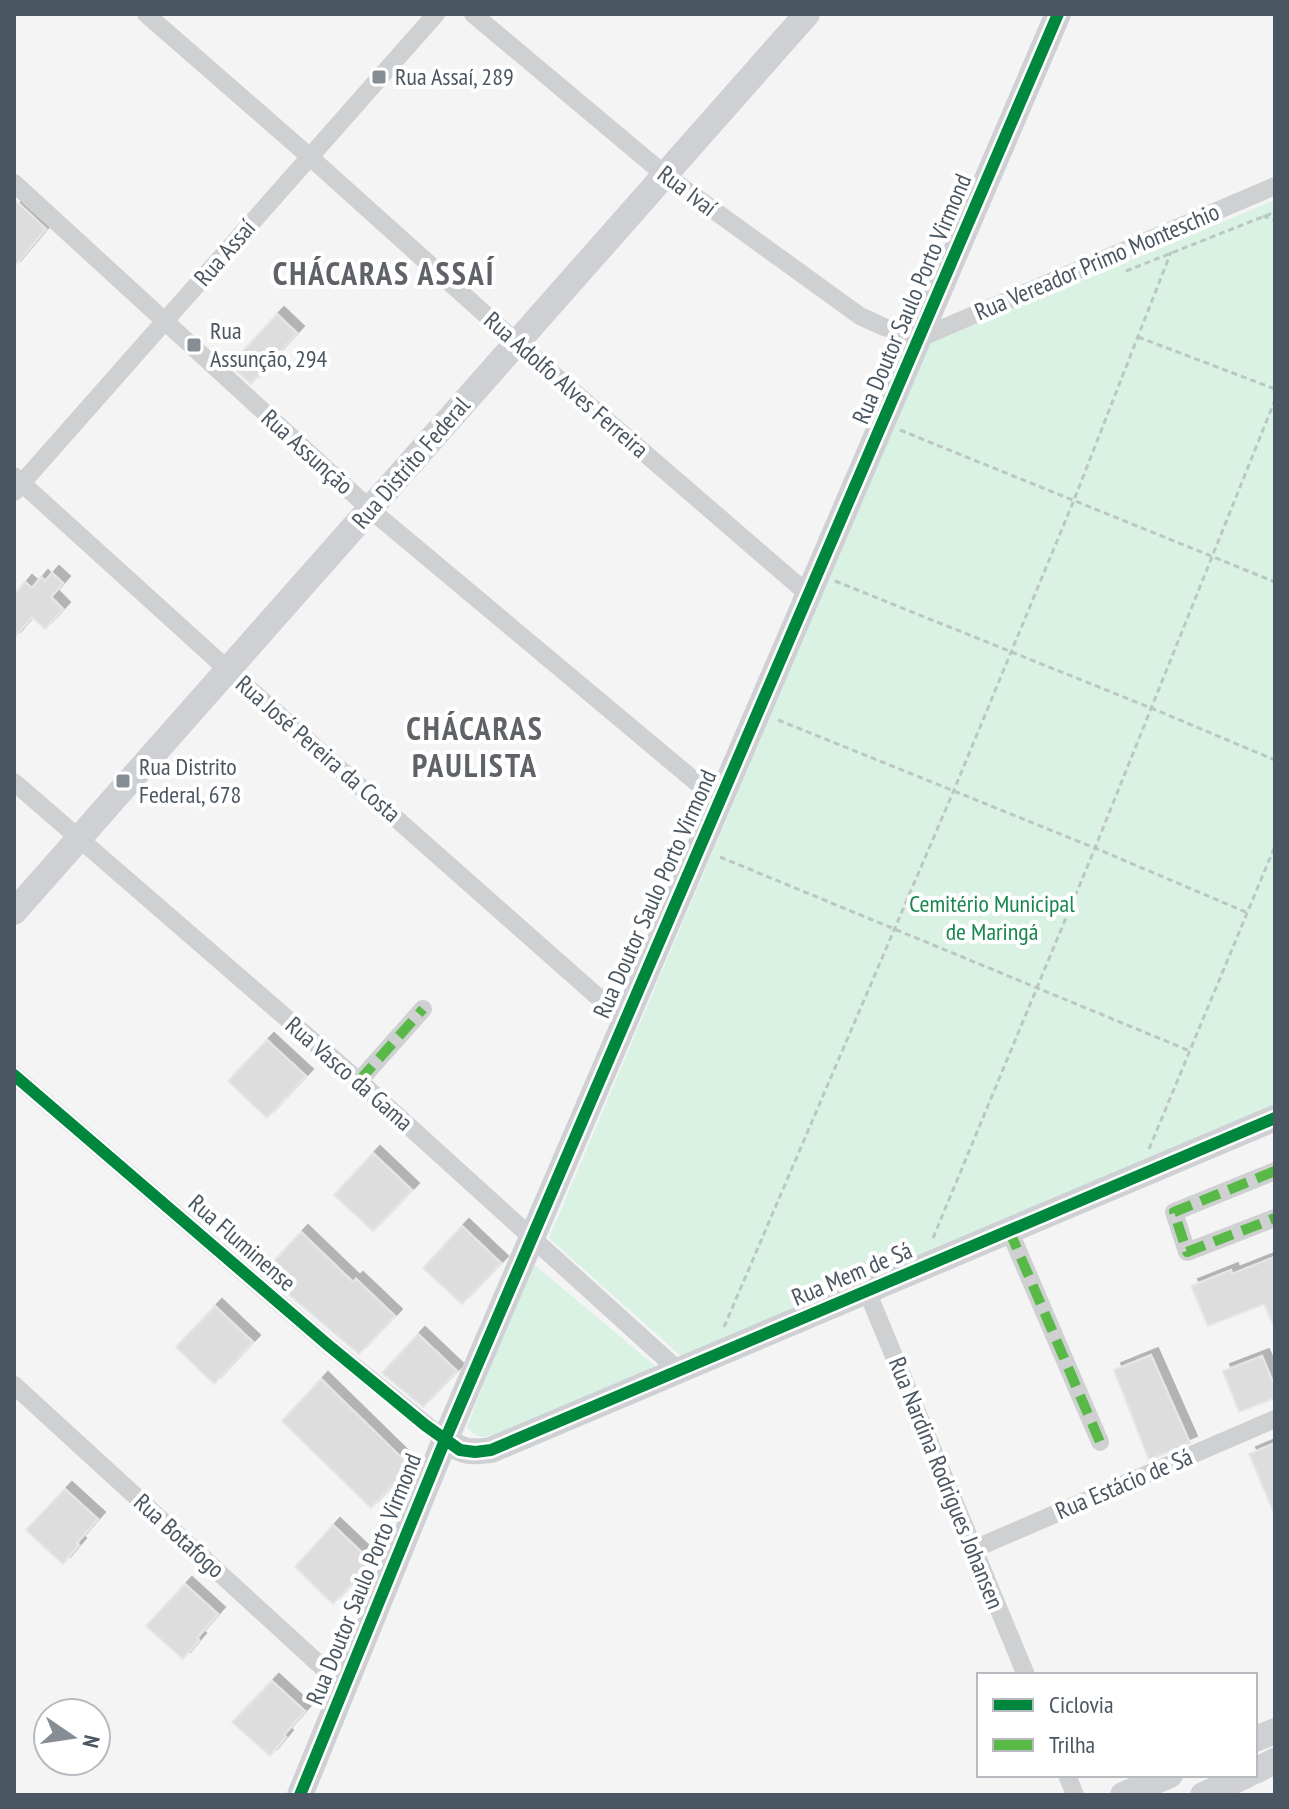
<svg xmlns="http://www.w3.org/2000/svg" width="1289" height="1809" viewBox="0 0 1289 1809" font-family="'PT Sans Narrow',sans-serif">
  <style>
    .green { fill: #d9f2e3 }
    .building { fill: #ddddde; stroke: #e5e6e7; stroke-width: 2; filter: url(#shadow) }
    .lines { fill: none; stroke-linecap: round; stroke-linejoin: round }
    .path { stroke: #bcc7c4; stroke-width: 3; stroke-dasharray: 6 4; stroke-linecap: butt }
    .street { stroke: #ced0d2; stroke-width: 18 }
    .secondary { stroke: #ced0d4; stroke-width: 26 }
    .quiet { stroke: #58b947; stroke-width: 10; stroke-dasharray: 20 10; stroke-linecap: butt }
    .cycleway-casing { stroke: #fff; stroke-width: 17 }
    .cycleway { stroke: #00873e; stroke-width: 12 }
    .poi-dot { fill: #868d94; stroke: #fff; stroke-width: 3 }
    .labels { text-anchor: middle; stroke-width: 8; stroke-linejoin: round; paint-order: stroke }
    .poi-label { font-size: 24px; fill: #4a5661; stroke: #fff; text-anchor: start }
    .street-label { font-size: 24px; fill: #4a5661; stroke: #fff }
    .park-label { font-size: 24px; fill: #17864f; stroke: #fff }
    .district-label { font-size: 32px; font-weight: bold; letter-spacing: 2px; fill: #5f6368; stroke: #fff }
  </style>
  <defs>
    <filter id="shadow"><feDropShadow dx="7" dy="-7" stdDeviation="0" flood-color="#0004"/></filter>
  </defs>
  <rect width="100%" height="100%" fill="#f4f4f4"/>
  <path class="green" d="M 1275,200 L 1275,1107 L 682,1357 L 549,1238 L 928,344 Z
    M 531,1262 L 659,1369 L 501,1434 C 486,1437 478,1441 467,1427 Z"/>
  <path class="building" d="M 14,199 L 46,229 L 14,267 Z
    M 277,314 L 297,333 L 251,384 L 230,365 Z
    M 52,573 L 63,583 L 51,597 L 63,609 L 45,629 L 32,617 L 14,638 L 14,595 L 25,582 L 32,588 L 41,577 L 45,581 Z
    M 267,1040 L 306,1076 L 267,1118 L 228,1081 Z
    M 373,1153 L 412,1190 L 373,1231 L 334,1195 Z
    M 462,1226 L 501,1263 L 462,1304 L 423,1268 Z
    M 301,1232 L 353,1282 L 356,1279 L 395,1316 L 359,1354 L 263,1273 Z
    M 1275,1257 L 1275,1329 L 1264,1304 L 1208,1326 L 1191,1286 L 1231,1270 L 1232,1274 Z
    M 215,1306 L 253,1342 L 214,1384 L 176,1347 Z
    M 418,1334 L 457,1371 L 423,1407 L 382,1373 Z
    M 1151,1355 L 1190,1443 L 1149,1460 L 1114,1370 Z
    M 1262,1356 L 1275,1387 L 1275,1398 L 1239,1412 L 1223,1371 Z
    M 321,1379 L 410,1466 L 371,1508 L 282,1421 Z
    M 1275,1443 L 1275,1515 L 1249,1454 Z
    M 65,1489 L 98,1519 L 77,1543 L 79,1545 L 63,1564 L 26,1530 Z
    M 333,1525 L 372,1562 L 333,1604 L 295,1567 Z
    M 185,1584 L 218,1614 L 197,1638 L 199,1640 L 183,1659 L 146,1626 Z
    M 272,1681 L 305,1711 L 284,1735 L 286,1737 L 270,1756 L 232,1722 Z"/>
  <g class="lines">
    <path class="path" d="M 1263,216 L 1275,220
      M 1126,271 L 1275,212
      M 1138,337 L 1275,389
      M 900,430 L 1275,582
      M 835,581 L 1151,708 L 1275,760
      M 778,720 L 1095,848 L 1248,913
      M 720,857 L 1190,1051
      M 1149,1149 L 1275,846
      M 933,1238 L 1095,848 L 1275,400
      M 724,1327 L 954,790 L 1074,500 L 1171,252"/>
    <path class="street" d="M 146,14 L 310,157 L 517,343 L 808,594
      M 473,14 L 665,175 L 860,316 L 884,327 L 920,338 L 1275,186
      M 14,183 L 371,510 L 720,802
      M 14,476 L 228,670 L 624,1020
      M 14,492 L 436,14
      M 14,782 L 359,1081 L 679,1371
      M 14,1075 L 328,1345 L 445,1440
      M 359,1081 L 423,1009
      M 1275,1171 L 1174,1212 L 1187,1252 L 1275,1218
      M 1009,1230 L 1100,1442
      M 867,1291 L 1026,1675
      M 14,1385 L 344,1687
      M 974,1549 L 1275,1419
      M 1067,1775 L 1075,1795"/>
    <path class="secondary" d="M 14,912 L 807,14
      M 445,1440 C 463,1452 470,1453 491,1450 L 1275,1118
      M 1255,1739 L 1275,1731
      M 1255,1771 L 1275,1761
      M 300,1795 L 445,1440 L 1058,14
      M 1123,1795 L 1170,1775
      M 1203,1795 L 1247,1775"/>
    <path class="quiet" d="M 359,1081 L 423,1009
      M 1275,1171 L 1174,1212 L 1187,1252 L 1275,1218
      M 1009,1230 L 1100,1442"/>
    <defs>
      <path id="cycleway" d="M 14,1075 L 328,1345 L 425,1425 L 460,1450 L 475,1452 L 491,1450 L 1275,1118
        M 300,1795 L 445,1440 L 1058,14"/>
    </defs>
    <use href="#cycleway" class="cycleway-casing"/>
    <use href="#cycleway" class="cycleway"/>
  </g>
  <g class="poi-dot">
    <rect x="371" y="69" width="16" height="16" rx="4"/>
    <rect x="186" y="337" width="16" height="16" rx="4"/>
    <rect x="115" y="773" width="16" height="16" rx="4"/>
  </g>
  <g class="labels">
    <g class="poi-label">
      <text x="395" y="85">Rua Assaí, 289</text>
      <text x="210" y="339">Rua<tspan x="210" dy="28">Assunção, 294</tspan></text>
      <text x="139" y="775">Rua Distrito<tspan x="139" dy="28">Federal, 678</tspan></text>
    </g>
    <g class="street-label">
      <text transform="translate(687 191) rotate(37)" y="8">Rua Ivaí</text>
      <text transform="translate(225 253) rotate(-49)" y="8">Rua Assaí</text>
      <text transform="translate(1097 262) rotate(-23)" y="8">Rua Vereador Primo Monteschio</text>
      <text transform="translate(912 299) rotate(-67)" y="8">Rua Doutor Saulo Porto Virmond</text>
      <text transform="translate(566 385) rotate(41)" y="8">Rua Adolfo Alves Ferreira</text>
      <text transform="translate(307 452) rotate(42)" y="8">Rua Assunção</text>
      <text transform="translate(411 463) rotate(-49)" y="8">Rua Distrito Federal</text>
      <text transform="translate(318 749) rotate(41)" y="8">Rua José Pereira da Costa</text>
      <text transform="translate(655 894) rotate(-66)" y="8">Rua Doutor Saulo Porto Virmond</text>
      <text transform="translate(349 1074) rotate(41)" y="8">Rua Vasco da Gama</text>
      <text transform="translate(242 1243) rotate(41)" y="8">Rua Fluminense</text>
      <text transform="translate(852 1274) rotate(-23)" y="8">Rua Mem de Sá</text>
      <text transform="translate(946 1483) rotate(68)" y="8">Rua Nardina Rodrigues Johansen</text>
      <text transform="translate(1124 1484) rotate(-23)" y="8">Rua Estácio de Sá</text>
      <text transform="translate(179 1536) rotate(42)" y="8">Rua Botafogo</text>
      <text transform="translate(364 1579) rotate(-68)" y="8">Rua Doutor Saulo Porto Virmond</text>
    </g>
    <g class="park-label">
      <text x="992" y="912">Cemitério Municipal<tspan x="992" dy="28">de Maringá</tspan></text>
    </g>
    <g class="district-label">
      <text x="384" y="285">CHÁCARAS ASSAÍ</text>
      <text x="475" y="740">CHÁCARAS<tspan x="475" dy="37">PAULISTA</tspan></text>
    </g>
  </g>
  <rect width="1289" height="1809" fill="none" stroke="#4a5661" stroke-width="32"/>
  <rect x="977" y="1673" width="280" height="104" fill="#ffffff" stroke="#b7bbc0" stroke-width="2"/>
  <rect x="993" y="1699" width="40" height="12" fill="#00873e" stroke="#b7bbc0" stroke-width="2"/>
  <text x="1049" y="1713" font-size="24" fill="#4a5661">Ciclovia</text>
  <rect x="993" y="1739" width="40" height="12" fill="#58b947" stroke="#b7bbc0" stroke-width="2"/>
  <text x="1049" y="1753" font-size="24" fill="#4a5661">Trilha</text>
  <g transform="translate(72 1737) rotate(103)"><circle r="38" fill="#ffffff" stroke="#b7bbc0" stroke-width="2"/>
  <path d="M0-6L14 30L0 20L-14 30Z" fill="#868d94"/>
  <text y="-12" font-size="22" font-weight="bold" text-anchor="middle" fill="#4a5661">N</text>
  </g>
</svg>
